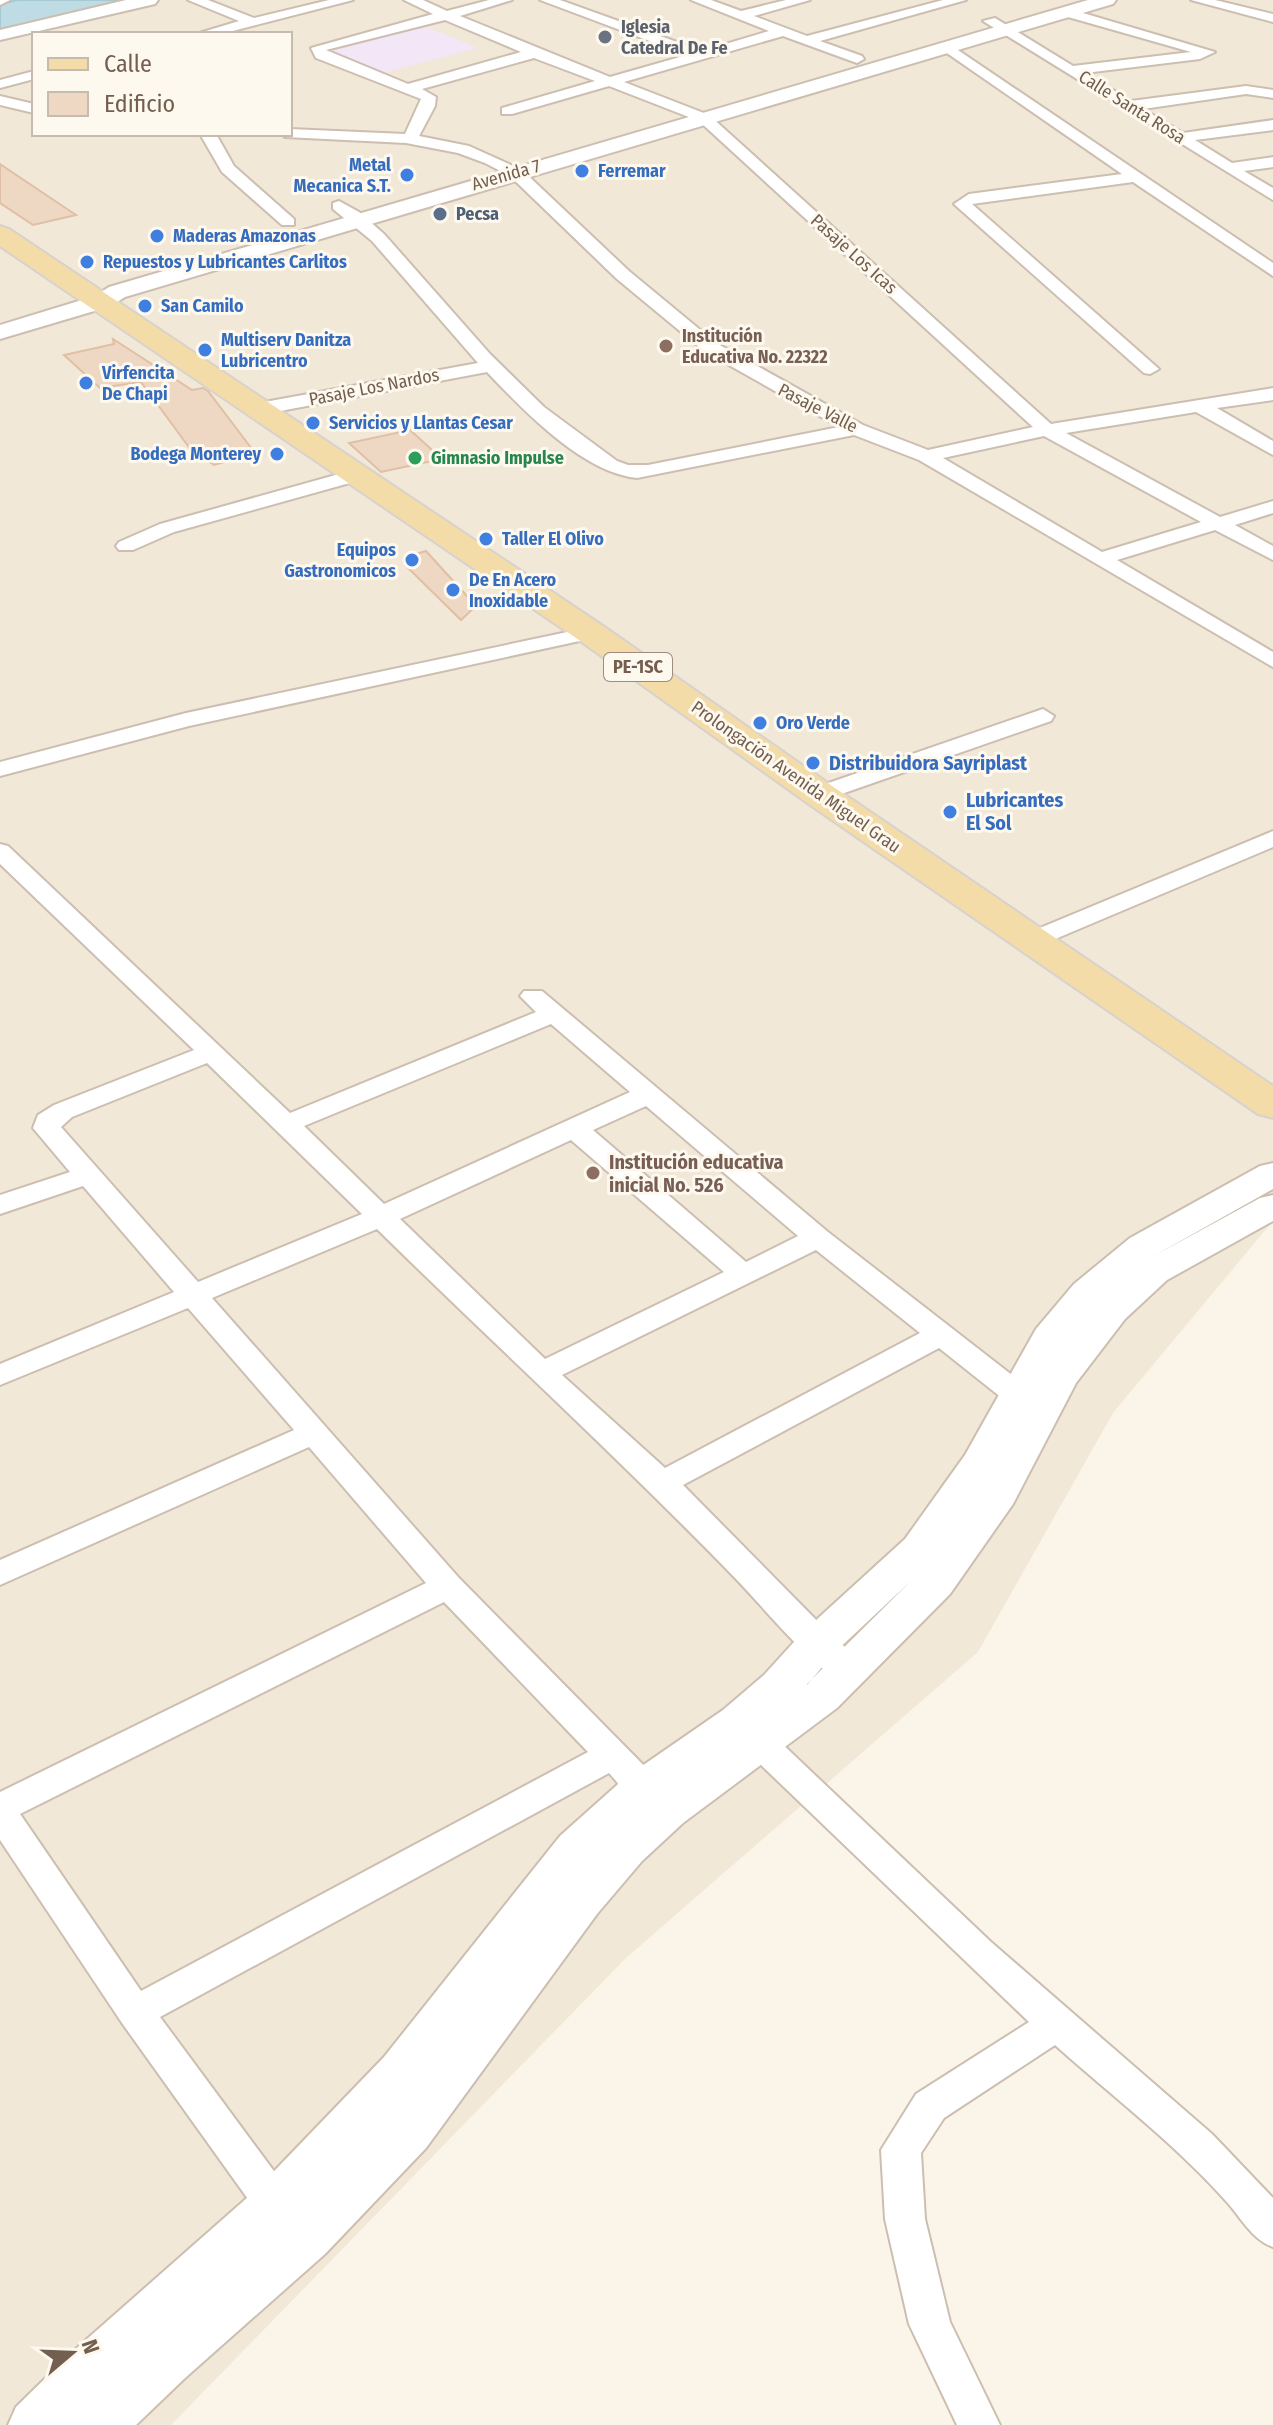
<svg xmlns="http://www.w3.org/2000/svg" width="1273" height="2425" viewBox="0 0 1273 2425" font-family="'Fira Sans Condensed',sans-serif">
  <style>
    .residential { fill: #f2e8d8; fill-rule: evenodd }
    .education { fill: #f2e6f7 }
    .water { fill: #bfdbe3; stroke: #a6cad4; stroke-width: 2 }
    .building { fill: #eed7c3; stroke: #dfbfa5; stroke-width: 2 }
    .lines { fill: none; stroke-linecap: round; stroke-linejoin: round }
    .minor-casing { stroke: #ccbeb0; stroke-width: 4 }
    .tertiary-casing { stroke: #ccbeb0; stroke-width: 4 }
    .primary-casing { stroke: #d8d2ce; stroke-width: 4 }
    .minor { fill: #fff; fill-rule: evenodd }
    .tertiary { fill: #fff; fill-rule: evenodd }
    .primary { fill: #f3dca8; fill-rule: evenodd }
    .worship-dot { fill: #6b7280; stroke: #fef9ef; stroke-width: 3 }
    .shop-dot { fill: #3f7fe0; stroke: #fef9ef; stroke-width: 3 }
    .service-dot { fill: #5c6f8a; stroke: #fef9ef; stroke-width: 3 }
    .education-dot { fill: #8d6e63; stroke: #fef9ef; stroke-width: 3 }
    .leisure-dot { fill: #2e9e5b; stroke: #fef9ef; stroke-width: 3 }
    .labels { text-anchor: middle; stroke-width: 6; stroke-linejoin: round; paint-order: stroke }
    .far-worship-label { font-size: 18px; font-weight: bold; fill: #5b616d; stroke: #fef9ef; text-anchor: start }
    .far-street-label { font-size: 18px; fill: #735e4f; stroke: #fef9ef }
    .far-shop-label { font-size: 18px; font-weight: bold; fill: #366cbe; stroke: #fef9ef; text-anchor: start }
    .far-service-label { font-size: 18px; font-weight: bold; fill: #4e5e75; stroke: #fef9ef; text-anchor: start }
    .far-education-label { font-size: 18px; font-weight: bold; fill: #785e54; stroke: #fef9ef; text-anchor: start }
    .far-leisure-label { font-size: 18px; font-weight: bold; fill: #27864d; stroke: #fef9ef; text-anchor: start }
    .shield { fill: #fef9ef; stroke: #9d8c7f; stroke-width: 2 }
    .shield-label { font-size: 18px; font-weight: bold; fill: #735e4f }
    .shop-label { font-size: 20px; font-weight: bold; fill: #366cbe; stroke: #fef9ef; text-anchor: start }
    .education-label { font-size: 20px; font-weight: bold; fill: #785e54; stroke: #fef9ef; text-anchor: start }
  </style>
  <rect width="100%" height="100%" fill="#fbf5e9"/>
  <path class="residential" d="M 0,0 L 1273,0 L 1273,1221 L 1113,1413 L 978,1652 L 626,1958 L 171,2425 L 0,2425 ZM 34,34 L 290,34 L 290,134 L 34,134 Z"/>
  <path class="education" d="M 420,24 L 478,48 L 379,74 L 321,49 Z"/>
  <path class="water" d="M 18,0 L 126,0 L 0,29 L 0,4 Z"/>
  <path class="building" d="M 0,164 L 76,215 L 33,225 L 0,203 Z
    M 113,339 L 192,390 L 203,388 L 208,391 L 255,453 L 214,465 L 191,450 L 141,382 L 100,388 L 64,355 L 114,344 Z
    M 410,430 L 442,459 L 381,472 L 349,443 Z
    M 426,551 L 476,606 L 461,620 L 405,565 L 416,554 Z"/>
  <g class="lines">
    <defs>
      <path id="minor" d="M 0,0 L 10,0 L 0,5 Z
        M 188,0 L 208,0 L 254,18 L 329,0 L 353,0 L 221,34 L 196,34 L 239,21 Z
        M 404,0 L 423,0 L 447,11 L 489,0 L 512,0 L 460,16 L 610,77 L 687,55 L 540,0 L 560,0 L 702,51 L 769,31 L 691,0 L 711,0 L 741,11 L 786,0 L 810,0 L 754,16 L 807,36 L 943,0 L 966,0 L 820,41 L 862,56 L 864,59 L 857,63 L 783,36 L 624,82 L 709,115 L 1051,424 L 1273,388 L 1273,400 L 1217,408 L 1273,441 L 1273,455 L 1196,412 L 1066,433 L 1220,517 L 1273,501 L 1273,513 L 1235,525 L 1273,546 L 1273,560 L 1215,530 L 1117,560 L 1273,652 L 1273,667 L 919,460 L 854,435 L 637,478 C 583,473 523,410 487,372 L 259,415 L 252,413 L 250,409 L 259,403 L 478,363 L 372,241 L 333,209 L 333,203 L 339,201 L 359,212 L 384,234 L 490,354 L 544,407 L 617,461 L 628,465 L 648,465 L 839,427 L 704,351 L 617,279 L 510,176 L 485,163 L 458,153 L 406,143 L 285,137 L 282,134 L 290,134 L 290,129 L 405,134 L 421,99 L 316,58 L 311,48 L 433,14 ZM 445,20 L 521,52 L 408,84 L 326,50 ZM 534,58 L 595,81 L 502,108 L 502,114 L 512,114 L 609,86 L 699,121 L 1033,427 L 928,450 L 863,425 L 716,343 L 629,271 L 522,170 L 469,146 L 419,136 L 435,106 L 436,97 L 422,89 ZM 1044,436 L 1201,522 L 1102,552 L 943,458 Z
        M 1191,0 L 1215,0 L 1273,14 L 1273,22 Z
        M 1066,8 L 1215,52 L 1200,59 L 1085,73 L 1131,101 L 1246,86 L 1273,90 L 1273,98 L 1246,94 L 1143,109 L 1183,133 L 1273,120 L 1273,130 L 1195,140 L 1232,163 L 1273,157 L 1273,167 L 1244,171 L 1273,188 L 1273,200 L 983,21 L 995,18 L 1073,66 L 1191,52 L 1061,15 L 1059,12 Z
        M 949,44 L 1273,263 L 1273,276 L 1133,182 L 972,204 L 1159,369 L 1150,374 L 1144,373 L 954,204 L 969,194 L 1122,174 L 944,51 L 944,45 Z
        M 34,71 L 34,79 L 0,88 L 0,80 Z
        M 0,96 L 34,104 L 34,113 L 0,105 Z
        M 200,134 L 216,134 L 234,166 L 294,219 L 294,225 L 282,225 L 222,172 Z
        M 357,469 L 367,475 L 364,479 L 174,532 L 133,550 L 119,550 L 116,546 L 119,542 L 160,524 Z
        M 591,627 L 602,633 L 598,637 L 189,726 L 0,776 L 0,762 L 186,713 Z
        M 1043,709 L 1054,716 L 1051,721 L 827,799 L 811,799 L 807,794 L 811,789 Z
        M 1273,831 L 1273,847 L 1041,945 L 1023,945 L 1020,940 L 1023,935 Z
        M 0,844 L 8,846 L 290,1113 L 536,1012 L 520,996 L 524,991 L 542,991 L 828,1232 L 1044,1400 L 1048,1407 L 1044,1414 L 1033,1417 L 1022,1414 L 939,1348 L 683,1485 L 830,1634 L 861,1661 L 866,1670 L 861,1679 C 852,1682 846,1684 838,1679 C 810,1664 762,1606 738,1581 C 621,1460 497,1347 377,1229 L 212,1298 L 459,1578 L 669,1791 L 674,1801 L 669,1811 C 642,1820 626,1791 609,1773 L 160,2017 L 296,2201 L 302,2214 L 296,2227 L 282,2232 L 268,2227 L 122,2023 L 0,1840 L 0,1792 L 426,1583 L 309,1447 L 0,1585 L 0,1560 L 294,1430 L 188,1308 L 0,1385 L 0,1364 L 174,1292 L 83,1186 L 0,1214 L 0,1195 L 70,1172 L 33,1128 L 38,1115 L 54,1105 L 194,1050 L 0,864 ZM 551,1024 L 630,1092 L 384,1204 L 304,1126 ZM 207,1063 L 362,1214 L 198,1282 L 61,1127 L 72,1117 ZM 646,1106 L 798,1236 L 746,1262 L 593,1130 ZM 571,1140 L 724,1272 L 545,1359 L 400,1219 ZM 816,1250 L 920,1333 L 665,1468 L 562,1375 ZM 444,1602 L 588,1752 L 141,1991 L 20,1814 Z
        M 747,1718 L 759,1722 L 991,1942 L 1212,2134 L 1273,2198 L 1273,2247 C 1251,2239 1241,2217 1225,2200 C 1174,2143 1112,2096 1055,2045 L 944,2118 L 921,2153 L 925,2219 L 950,2322 L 1000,2425 L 957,2425 L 909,2324 L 885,2219 L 881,2150 L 916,2094 L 1029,2022 L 735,1740 L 730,1731 L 735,1722 Z"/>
      <path id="tertiary" d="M 126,0 L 158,0 L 155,4 L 0,40 L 0,30 Z
        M 1088,0 L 1116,0 L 1113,4 L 125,297 L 111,306 L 0,339 L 0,325 L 95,296 L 109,287 Z
        M 1273,1163 L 1273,1189 L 1152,1257 L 1260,1198 L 1273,1195 L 1273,1221 L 1167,1280 L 1125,1319 L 1076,1383 L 1013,1504 L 950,1594 L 837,1708 L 683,1823 L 642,1861 L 597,1914 L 426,2148 L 325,2254 L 185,2378 L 136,2425 L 8,2425 L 16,2407 L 70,2354 L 256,2190 L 384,2057 L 560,1836 L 626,1777 L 723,1710 L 764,1675 L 803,1632 L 905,1539 L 965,1455 L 1036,1329 L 1074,1284 L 1130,1238 L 1260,1166 ZM 912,1580 L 807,1684 L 807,1685 L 833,1654 Z"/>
      <path id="primary" d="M 0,226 L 9,229 L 603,626 L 832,786 L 1273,1086 L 1273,1118 L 1258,1114 L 806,802 L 579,640 L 0,246 Z"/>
    </defs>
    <use href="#minor" class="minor-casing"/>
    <use href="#tertiary" class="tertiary-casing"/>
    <use href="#primary" class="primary-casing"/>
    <use href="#minor" class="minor"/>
    <use href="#tertiary" class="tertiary"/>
    <use href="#primary" class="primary"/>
  </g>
  <circle class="worship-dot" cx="605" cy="37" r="8"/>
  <g class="shop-dot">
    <circle cx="582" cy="171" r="8"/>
    <circle cx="407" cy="175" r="8"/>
    <circle cx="157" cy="236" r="8"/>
    <circle cx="87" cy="262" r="8"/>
    <circle cx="145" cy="306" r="8"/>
    <circle cx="205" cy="350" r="8"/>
    <circle cx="86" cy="383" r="8"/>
    <circle cx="313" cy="423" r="8"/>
    <circle cx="277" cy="454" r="8"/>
    <circle cx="486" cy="539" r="8"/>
    <circle cx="412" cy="560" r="8"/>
    <circle cx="453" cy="590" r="8"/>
    <circle cx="760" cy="723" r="8"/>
    <circle cx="813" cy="763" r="8"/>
    <circle cx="950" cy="812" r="8"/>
  </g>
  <circle class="service-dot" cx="440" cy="214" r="8"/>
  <g class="education-dot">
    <circle cx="666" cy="346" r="8"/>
    <circle cx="593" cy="1173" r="8"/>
  </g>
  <circle class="leisure-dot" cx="415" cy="458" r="8"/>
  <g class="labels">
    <g class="far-worship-label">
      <text x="621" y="33">Iglesia<tspan x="621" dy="21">Catedral De Fe</tspan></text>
    </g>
    <g class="far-street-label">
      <text transform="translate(1132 107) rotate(32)" y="6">Calle Santa Rosa</text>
      <text transform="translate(506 175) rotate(-16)" y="6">Avenida 7</text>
      <text transform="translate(854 254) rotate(42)" y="6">Pasaje Los Icas</text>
      <text transform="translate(374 387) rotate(-11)" y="6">Pasaje Los Nardos</text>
      <text transform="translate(818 408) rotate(27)" y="6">Pasaje Valle</text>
      <text transform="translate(796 777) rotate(35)" y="6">Prolongación Avenida Miguel Grau</text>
    </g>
    <g class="far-shop-label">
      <text x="391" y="171" text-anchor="end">Metal<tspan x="391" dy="21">Mecanica S.T.</tspan></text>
      <text x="598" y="177">Ferremar</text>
      <text x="173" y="242">Maderas Amazonas</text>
      <text x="103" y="268">Repuestos y Lubricantes Carlitos</text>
      <text x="161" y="312">San Camilo</text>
      <text x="221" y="346">Multiserv Danitza<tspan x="221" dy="21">Lubricentro</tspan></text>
      <text x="102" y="379">Virfencita<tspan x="102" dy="21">De Chapi</tspan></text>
      <text x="329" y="429">Servicios y Llantas Cesar</text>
      <text x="261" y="460" text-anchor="end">Bodega Monterey</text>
      <text x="502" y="545">Taller El Olivo</text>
      <text x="396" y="556" text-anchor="end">Equipos<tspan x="396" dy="21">Gastronomicos</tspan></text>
      <text x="469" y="586">De En Acero<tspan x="469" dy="21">Inoxidable</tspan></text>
      <text x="776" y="729">Oro Verde</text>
    </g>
    <g class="far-service-label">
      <text x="456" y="220">Pecsa</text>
    </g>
    <g class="far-education-label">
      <text x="682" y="342">Institución<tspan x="682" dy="21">Educativa No. 22322</tspan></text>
    </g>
    <g class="far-leisure-label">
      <text x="431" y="464">Gimnasio Impulse</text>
    </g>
    <rect class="shield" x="604" y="653" width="68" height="28" rx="6"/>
    <g class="shield-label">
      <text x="638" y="673">PE-1SC</text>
    </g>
    <g class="shop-label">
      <text x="829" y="770">Distribuidora Sayriplast</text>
      <text x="966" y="807">Lubricantes<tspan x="966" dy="23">El Sol</tspan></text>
    </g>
    <g class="education-label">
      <text x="609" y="1169">Institución educativa<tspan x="609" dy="23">inicial No. 526</tspan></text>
    </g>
  </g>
  <rect x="32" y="32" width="260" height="104" fill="#fef9ef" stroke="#c6bbaf" stroke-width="2"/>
  <rect x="48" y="58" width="40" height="12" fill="#f3dca8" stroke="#c6bbaf" stroke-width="2"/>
  <text x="104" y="72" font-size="24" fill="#735e4f">Calle</text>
  <rect x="48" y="92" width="40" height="24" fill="#eed7c3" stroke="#c6bbaf" stroke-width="2"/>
  <text x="104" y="112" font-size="24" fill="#735e4f">Edificio</text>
  <g transform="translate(72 2353) rotate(71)" stroke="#fef9ef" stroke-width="6" paint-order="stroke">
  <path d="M0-6L14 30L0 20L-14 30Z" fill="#735e4f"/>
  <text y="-12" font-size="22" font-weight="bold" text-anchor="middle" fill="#735e4f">N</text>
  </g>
</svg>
